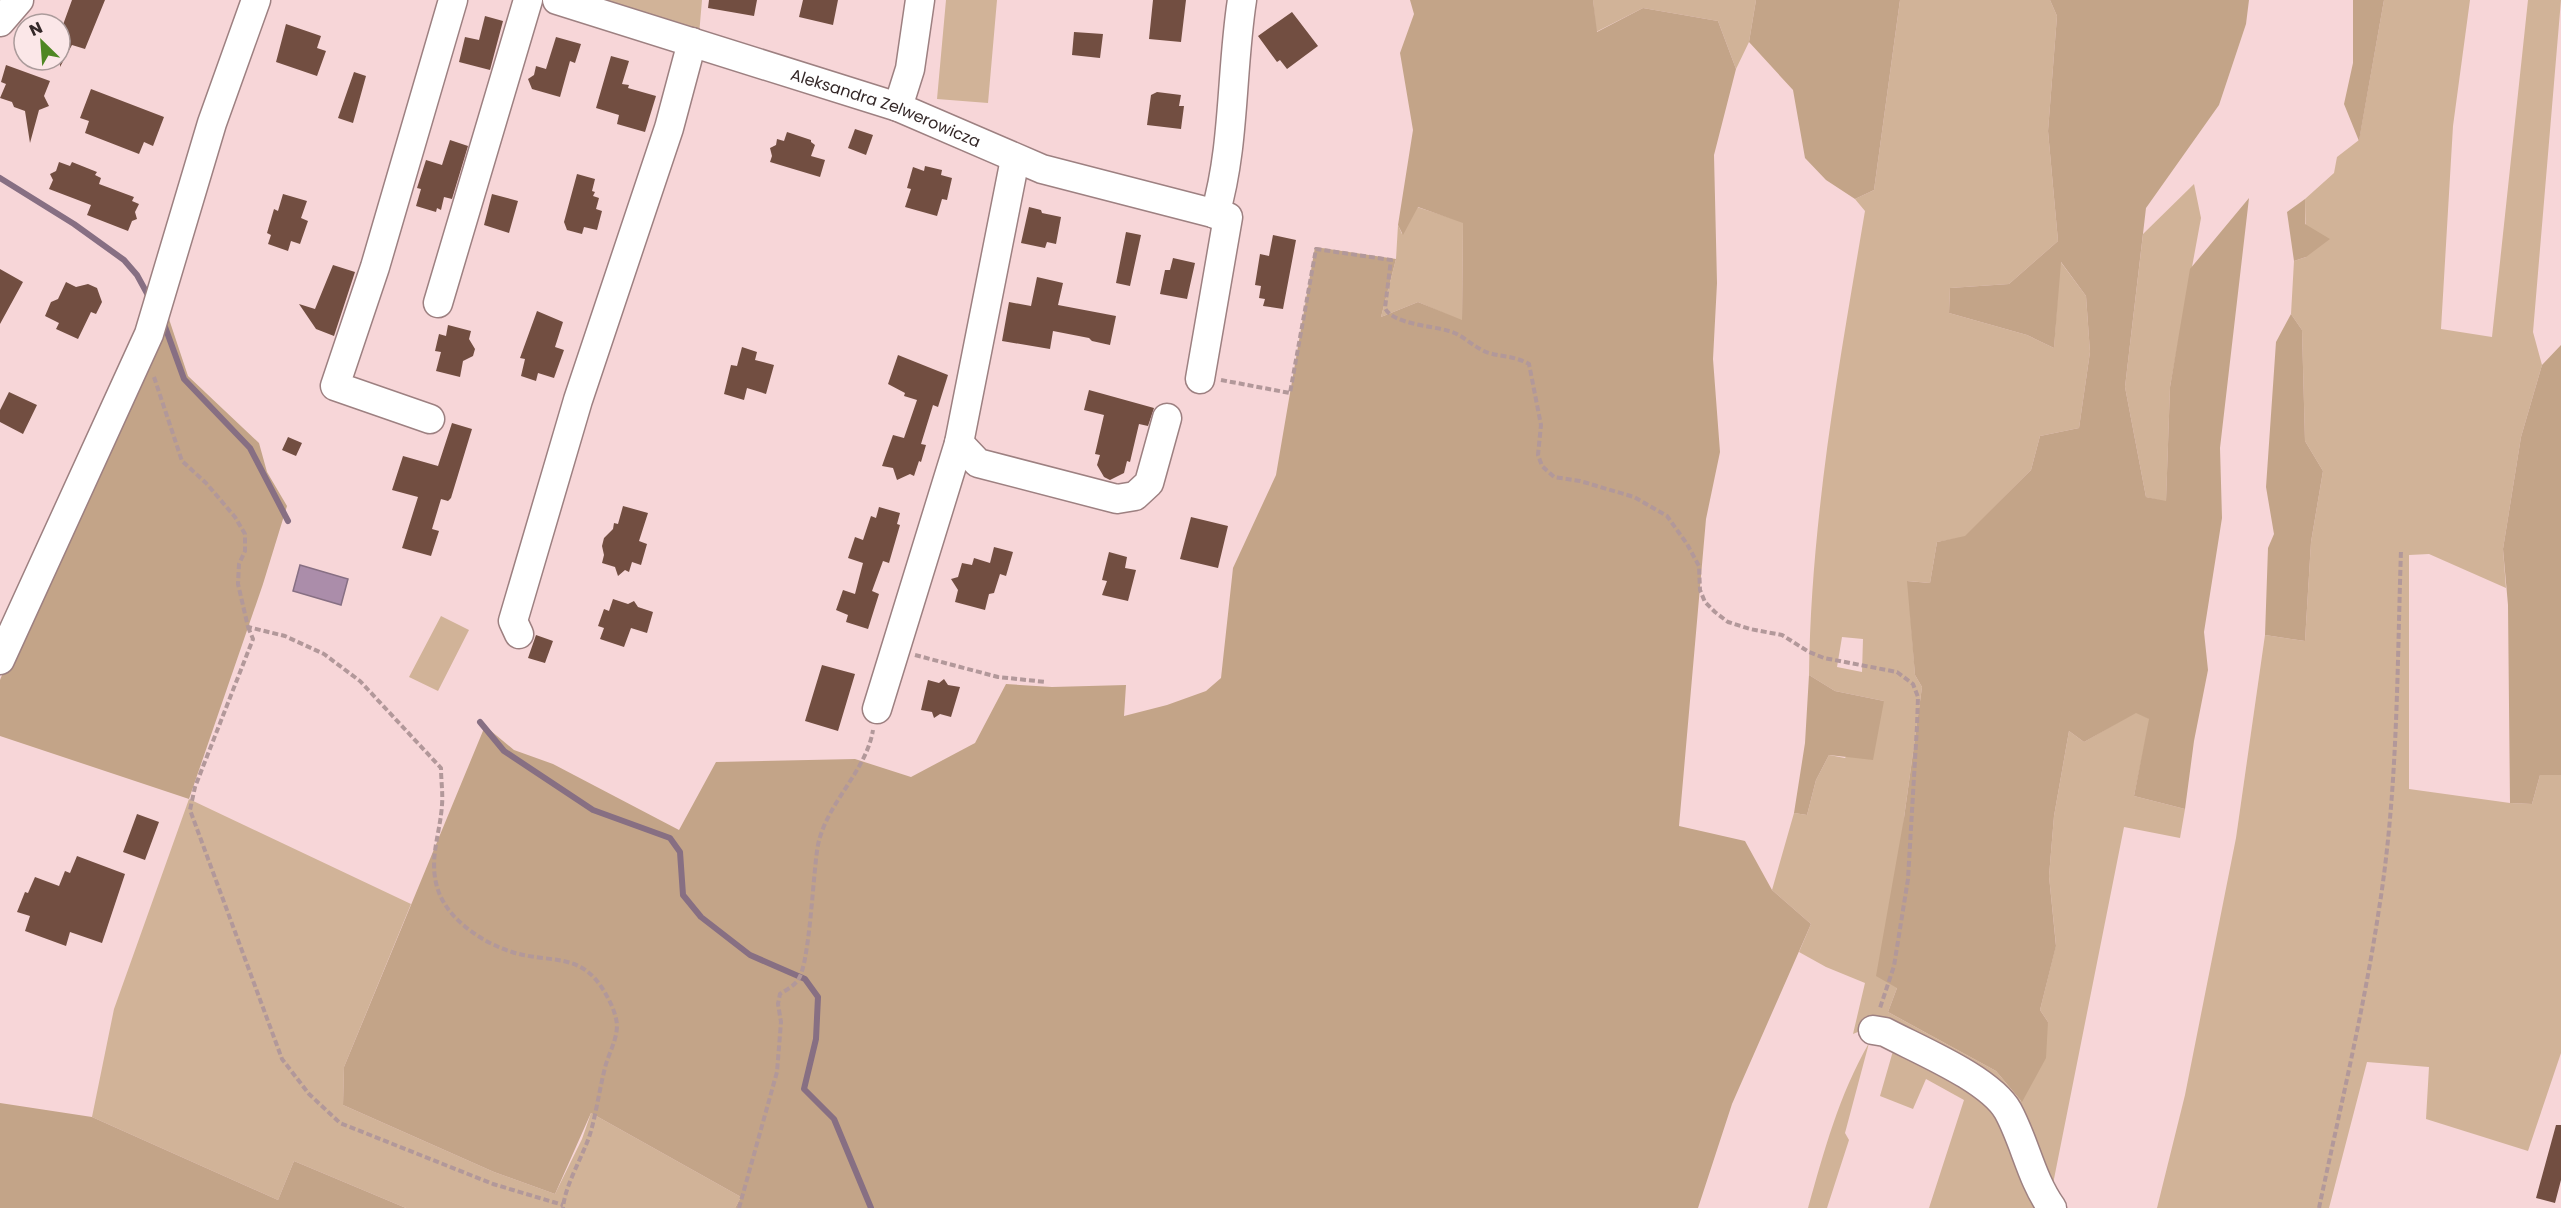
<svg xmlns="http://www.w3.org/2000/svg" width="2561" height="1208" viewBox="0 0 2561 1208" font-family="Poppins,sans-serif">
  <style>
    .green { fill: #d1b398; fill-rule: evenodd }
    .forest { fill: #c3a488 }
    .water { fill: #ab8daa; stroke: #876f83; stroke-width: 1.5 }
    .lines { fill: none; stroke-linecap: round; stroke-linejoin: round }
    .stream { stroke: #876f83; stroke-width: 6 }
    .building { fill: #724e41 }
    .minor-casing { stroke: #9d8081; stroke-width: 31 }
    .path { stroke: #b2989a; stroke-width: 4; stroke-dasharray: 6 3; stroke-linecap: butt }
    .minor { stroke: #fff; stroke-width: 28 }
    .labels { text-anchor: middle; stroke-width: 6; stroke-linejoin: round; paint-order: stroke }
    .street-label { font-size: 16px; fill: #342828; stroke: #fbe7e8 }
  </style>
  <rect width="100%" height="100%" fill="#f7d6d8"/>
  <path class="green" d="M 605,0 L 702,0 L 699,35 Z
    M 946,0 L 997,0 L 988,103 L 937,99 Z
    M 1593,0 L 1756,0 L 1749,42 L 1736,69 L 1718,21 L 1643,8 L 1596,32 Z
    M 1900,0 L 2050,0 L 2057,16 L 2048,131 L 2058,241 L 2009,284 L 1950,288 L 1949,313 L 2027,335 L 2054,348 L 2060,261 L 2086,296 L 2090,352 L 2079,428 L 2040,436 L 2031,470 L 1965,537 L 1937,542 L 1930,583 L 1908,581 L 1915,675 L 1922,687 L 1904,818 L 1897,988 L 1888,1012 L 1996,1071 L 2021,1101 L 2048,1022 L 2040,1010 L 2056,945 L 2049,876 L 2054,816 L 2069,731 L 2084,742 L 2136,712 L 2150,719 L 2134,796 L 2185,809 L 2180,838 L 2124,827 L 2050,1199 L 2021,1123 L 1884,1021 L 1853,1034 L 1865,983 L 1826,967 L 1799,952 L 1811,924 L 1772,890 L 1794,813 L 1807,815 L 1816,780 L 1829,755 L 1845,758 L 1884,701 L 1835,691 L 1809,675 C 1811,518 1839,365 1865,211 L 1855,199 L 1874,190 ZM 1842,637 L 1863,639 L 1862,672 L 1837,667 Z
    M 2384,0 L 2470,0 L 2453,126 L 2441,329 L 2492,337 L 2528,0 L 2561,0 L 2533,332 L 2542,365 L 2521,437 L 2503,549 L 2506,588 L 2429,554 L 2409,555 L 2409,789 L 2510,803 L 2532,804 L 2540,775 L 2561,775 L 2561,1053 L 2528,1151 L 2426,1119 L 2429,1067 L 2367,1062 L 2329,1208 L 2157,1208 L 2185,1095 L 2236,838 L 2265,635 L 2305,641 L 2311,542 L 2323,471 L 2305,441 L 2302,330 L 2291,314 L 2294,261 L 2306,257 L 2305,199 L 2334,173 L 2337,157 L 2359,140 Z
    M 2194,184 L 2201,218 L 2170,387 L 2166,502 L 2146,497 L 2125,387 L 2143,234 Z
    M 1417,207 L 1463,222 L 1462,321 L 1418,302 L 1381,317 L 1396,259 L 1398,225 L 1402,234 Z
    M 441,616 L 469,630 L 438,691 L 409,677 Z
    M 189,799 L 411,904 L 344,1067 L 343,1105 L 494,1172 L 555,1194 L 582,1139 L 591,1113 L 741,1197 L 735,1208 L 406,1208 L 294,1161 L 278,1200 L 92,1117 L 114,1009 Z
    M 1869,1043 L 1845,1133 L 1849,1140 L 1827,1208 L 1808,1208 C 1824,1151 1839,1095 1869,1043 Z
    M 1895,1044 L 1996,1105 L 2045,1208 L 1929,1208 L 1964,1100 L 1926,1079 L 1913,1109 L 1880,1096 Z"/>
  <path class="forest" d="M 1410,0 L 1593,0 L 1597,32 L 1643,8 L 1718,21 L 1736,69 L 1714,155 L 1717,283 L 1713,359 L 1720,452 L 1706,519 L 1679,826 L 1745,841 L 1772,890 L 1811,924 L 1732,1104 L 1698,1208 L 735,1208 L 741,1197 L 591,1113 L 555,1194 L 494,1172 L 343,1105 L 344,1067 L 485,726 L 514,750 L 553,764 L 679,830 L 716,762 L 855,759 L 911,777 L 975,743 L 1006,684 L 1052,687 L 1126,685 L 1124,716 L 1167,705 L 1206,691 L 1221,678 L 1233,568 L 1276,475 L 1315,247 L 1396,259 L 1381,317 L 1418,302 L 1462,320 L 1463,223 L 1418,207 L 1403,235 L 1398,225 L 1413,130 L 1400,53 L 1414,14 Z
    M 1756,0 L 1900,0 L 1874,190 L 1855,199 L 1826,180 L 1805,158 L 1793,90 L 1749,42 Z
    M 2050,0 L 2249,0 L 2246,24 L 2219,105 L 2146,208 L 2125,387 L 2146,497 L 2166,501 L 2170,387 L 2190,269 L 2249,198 L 2220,448 L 2222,518 L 2204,632 L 2208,670 L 2194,741 L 2185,809 L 2134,796 L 2149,719 L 2136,713 L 2084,742 L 2069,731 L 2054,816 L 2049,876 L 2056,946 L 2040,1010 L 2048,1022 L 2046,1058 L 2022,1102 L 1996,1071 L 1888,1012 L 1897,988 L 1876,976 L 1904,818 L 1922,687 L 1915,675 L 1907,581 L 1930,583 L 1937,542 L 1965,536 L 2031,470 L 2040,436 L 2079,428 L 2090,352 L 2086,296 L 2061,262 L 2054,348 L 2027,335 L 1949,313 L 1950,288 L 2009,284 L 2058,241 L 2048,131 L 2057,16 Z
    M 2353,0 L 2384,0 L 2359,141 L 2344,104 L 2353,63 Z
    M 2305,199 L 2305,224 L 2330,239 L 2306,257 L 2294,261 L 2287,212 Z
    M 167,313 L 188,376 L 259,443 L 267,472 L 287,506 L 263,584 L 189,799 L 0,736 L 0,680 L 23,623 Z
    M 2291,314 L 2302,330 L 2305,441 L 2323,471 L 2311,542 L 2305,641 L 2265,635 L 2268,548 L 2274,534 L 2266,487 L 2276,342 Z
    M 2561,345 L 2561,775 L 2540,775 L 2532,804 L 2510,803 L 2508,605 L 2503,549 L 2521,437 L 2542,365 Z
    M 1809,675 L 1835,691 L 1884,701 L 1873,760 L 1829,755 L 1816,780 L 1807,815 L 1794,813 L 1805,743 Z
    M 0,1103 L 92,1117 L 278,1200 L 294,1161 L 406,1208 L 0,1208 Z"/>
  <path class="water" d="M 300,565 L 348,579 L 341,605 L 293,591 Z"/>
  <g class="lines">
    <path class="stream" d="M 0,178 L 74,224 L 124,260 L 137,275 L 149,297
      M 164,324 L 184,379 L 250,448 L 288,521
      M 480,722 L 504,751 L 593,810 L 670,838 L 680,852 L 683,895 L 701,917 L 750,955 L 805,979 L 818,997 L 816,1039 L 804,1089 L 834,1119 L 871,1208"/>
  </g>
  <path class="building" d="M 72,0 L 105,0 L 85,49 L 72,45 L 60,67 L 60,33 Z
    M 709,0 L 757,0 L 754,16 L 708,8 Z
    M 803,0 L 838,0 L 833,25 L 799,17 Z
    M 1153,0 L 1186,0 L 1181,42 L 1149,39 Z
    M 1292,12 L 1318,46 L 1287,69 L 1280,60 L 1277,62 L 1258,36 Z
    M 485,16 L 503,21 L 490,70 L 459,62 L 465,37 L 479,40 Z
    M 286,24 L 321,36 L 317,48 L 326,51 L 317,76 L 276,62 Z
    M 1074,32 L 1103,34 L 1100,58 L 1072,55 Z
    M 556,37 L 581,44 L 575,63 L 570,61 L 560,97 L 532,89 L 528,79 L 534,75 L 536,66 L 546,69 Z
    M 611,56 L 629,61 L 622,84 L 629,85 L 628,88 L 656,96 L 645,132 L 617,124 L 619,115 L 596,108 Z
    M 6,65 L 50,81 L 44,96 L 49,106 L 39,110 L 30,143 L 25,111 L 14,107 L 12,102 L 0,98 L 6,84 L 1,82 Z
    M 354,72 L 366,76 L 353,123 L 338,118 Z
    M 91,89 L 164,117 L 153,146 L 144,142 L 139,154 L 85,133 L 89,121 L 80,118 Z
    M 1157,92 L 1181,95 L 1179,106 L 1184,106 L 1181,129 L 1147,125 L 1151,95 Z
    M 855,129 L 873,135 L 866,155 L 848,148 Z
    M 787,132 L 811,140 L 811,142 L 815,145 L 811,156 L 825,160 L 820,177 L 770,162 L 772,156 L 770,148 L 776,145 L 777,139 L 784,141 Z
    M 450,140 L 468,146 L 452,199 L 444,197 L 441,210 L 437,208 L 436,212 L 416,206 L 421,189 L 417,188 L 426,160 L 442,165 Z
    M 59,162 L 70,166 L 72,162 L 97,172 L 95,175 L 101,178 L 99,184 L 134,197 L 132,201 L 139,204 L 135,212 L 137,219 L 132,221 L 128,231 L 87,215 L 91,205 L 49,189 L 53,180 L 50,174 L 56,171 Z
    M 925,166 L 942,170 L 941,175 L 952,178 L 947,200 L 942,199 L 937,216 L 905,207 L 911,189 L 907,188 L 913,167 L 924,171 Z
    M 577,174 L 595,179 L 592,191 L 595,192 L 593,196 L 599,198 L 596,209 L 602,211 L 597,230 L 584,227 L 582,234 L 567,230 L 564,222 Z
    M 283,194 L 307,201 L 301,218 L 308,221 L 300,244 L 291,241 L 288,251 L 268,244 L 271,235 L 267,233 L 274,209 L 278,211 Z
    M 492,194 L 518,201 L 509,233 L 484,225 Z
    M 1029,207 L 1041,210 L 1042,213 L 1061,217 L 1056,244 L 1047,242 L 1045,248 L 1021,243 Z
    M 1126,232 L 1141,235 L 1130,286 L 1116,283 Z
    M 1273,235 L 1296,240 L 1283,309 L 1263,306 L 1265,299 L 1259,298 L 1261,286 L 1255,285 L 1260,254 L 1269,256 Z
    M 1173,258 L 1195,263 L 1187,299 L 1160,294 L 1165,270 L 1170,270 Z
    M 333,265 L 355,272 L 334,336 L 316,329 L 299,304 L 315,309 Z
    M 0,269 L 23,282 L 0,324 Z
    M 1037,277 L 1063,283 L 1058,305 L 1116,316 L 1110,345 L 1092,341 L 1089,338 L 1053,331 L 1050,349 L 1002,341 L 1009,302 L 1031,306 Z
    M 66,282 L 76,287 L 88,284 L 97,288 L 102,302 L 96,314 L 91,312 L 78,339 L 56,329 L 59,323 L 45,316 L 51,302 L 58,299 Z
    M 537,311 L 563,322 L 555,347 L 564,350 L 554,378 L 538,373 L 536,381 L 521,376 L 525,359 L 520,358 Z
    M 448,325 L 471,331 L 469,339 L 475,349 L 473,356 L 463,361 L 460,377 L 436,371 L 441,352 L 435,351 L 439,334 L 446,336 Z
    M 742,347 L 757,352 L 755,360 L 774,365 L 766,394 L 747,388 L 744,400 L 724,394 L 731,365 L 737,366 Z
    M 898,355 L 948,375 L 938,407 L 933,405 L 921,444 L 926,445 L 921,462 L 919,461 L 914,476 L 910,474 L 897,480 L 893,468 L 882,466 L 893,435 L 904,438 L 917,400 L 904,396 L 905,393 L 888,384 Z
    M 1089,390 L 1154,408 L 1148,426 L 1139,424 L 1130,462 L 1127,461 L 1124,473 L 1110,480 L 1104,477 L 1097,465 L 1100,455 L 1095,454 L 1104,415 L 1084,410 Z
    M 9,392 L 37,405 L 23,434 L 0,422 L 0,410 Z
    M 452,423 L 472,429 L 451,498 L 448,501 L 441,499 L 432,529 L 439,531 L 431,556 L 402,548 L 418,497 L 392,490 L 403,456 L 438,466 Z
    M 288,437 L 302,443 L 296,456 L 282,450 Z
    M 623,506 L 648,513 L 639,541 L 647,544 L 641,565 L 632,562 L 629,572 L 625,570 L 618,576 L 615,567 L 602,563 L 604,555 L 602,546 L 604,538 L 613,529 L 614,523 L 618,524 Z
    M 879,507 L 900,513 L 897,524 L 900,525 L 889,563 L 883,561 L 872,591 L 879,594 L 868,629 L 846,622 L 848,615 L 836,610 L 843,590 L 855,594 L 863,563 L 848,558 L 855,537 L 863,540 L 871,516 L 876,518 Z
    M 1191,517 L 1228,526 L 1218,568 L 1180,559 Z
    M 994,547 L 1013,552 L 1006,576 L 1000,574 L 994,593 L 989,594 L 985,610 L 955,602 L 958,590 L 951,579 L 958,577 L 962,563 L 972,565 L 974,558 L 990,563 Z
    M 1109,552 L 1127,557 L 1125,568 L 1136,570 L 1128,601 L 1102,595 L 1107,581 L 1102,580 Z
    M 613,599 L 628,604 L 634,601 L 638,607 L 653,612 L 647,633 L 631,628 L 624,647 L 600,639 L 604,628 L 598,626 L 604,609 L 609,611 Z
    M 536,635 L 553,641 L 545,663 L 528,658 Z
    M 822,665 L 855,674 L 838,731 L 805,721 Z
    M 944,679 L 948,685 L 960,687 L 951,717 L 940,714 L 934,718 L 932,712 L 921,710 L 928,680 L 939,683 Z
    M 137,814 L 159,822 L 145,860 L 123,852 Z
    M 77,856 L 125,874 L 102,943 L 70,932 L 66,946 L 25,931 L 30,916 L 17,912 L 25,892 L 28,893 L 35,877 L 59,886 L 65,871 L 70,873 Z
    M 2556,1125 L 2561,1125 L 2561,1180 L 2555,1203 L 2536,1198 Z"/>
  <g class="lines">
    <defs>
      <g id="minor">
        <path id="s1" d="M 557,0 L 898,107 L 1042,169 L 1228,217 L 1200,379"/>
        <path d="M 0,22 L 19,0"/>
        <path d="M 898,107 L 910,69 L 920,0"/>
        <path d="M 1215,214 C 1235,147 1231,70 1242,0"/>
        <path d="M 438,303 L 528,0"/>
        <path d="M 430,419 L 335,386 L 375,267 L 453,0"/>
        <path d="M 959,443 L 978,463 L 1117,499 L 1135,496 L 1149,483 L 1167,418"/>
        <path d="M 519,634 L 513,621 L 578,400 L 669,128 L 692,42"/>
        <path d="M 0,660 L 149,334 L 212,123 L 256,0"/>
        <path d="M 877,709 L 959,443 L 1015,159"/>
        <path d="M 1873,1030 L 1885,1032 C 1919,1050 1990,1079 2008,1111 C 2025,1142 2031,1179 2052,1208"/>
      </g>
    </defs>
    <use href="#minor" class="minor-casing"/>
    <path class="path" d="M 154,377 L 182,461 L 206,483 L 235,517 L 245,534 L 245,551 L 239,564 L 238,584 L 248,627 L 285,636 L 324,654 L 360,681 L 441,768 C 441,780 443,793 442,805 C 440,835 428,860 438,890 C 448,920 483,943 512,952 C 550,964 580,951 604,991 C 610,1001 616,1013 617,1025 C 617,1039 610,1051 606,1064 C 600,1086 597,1109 591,1131 C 584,1155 565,1184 563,1208
      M 1221,380 L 1290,393 L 1316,249 L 1391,260 L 1385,308 C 1392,324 1433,326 1449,331 C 1464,335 1475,349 1489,353 C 1503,357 1515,356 1529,364 L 1541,425 L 1538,455 L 1542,466 L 1554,477 L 1580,481 L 1634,497 L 1667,516 L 1687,544 L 1699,566 L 1700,590 L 1705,602 L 1715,612 L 1728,622 L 1750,629 L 1782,635 L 1809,652 L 1824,658 L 1897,672 L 1913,684 L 1918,697 L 1917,726 L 1908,879 L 1894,966 L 1880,1008
      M 248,627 L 253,639 L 195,787 L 190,810 L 282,1059 L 309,1094 L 340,1123 L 493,1184 L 563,1205
      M 915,655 L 998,677 L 1046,682
      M 739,1208 L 777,1072 L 781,1022 L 778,1004 L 780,994 C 786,990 794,986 798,980 C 810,964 813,871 818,845 C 827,802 866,772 873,730
      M 2319,1208 C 2340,1109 2364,1009 2379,909 C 2398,791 2397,669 2401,550"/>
    <use href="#minor" class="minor"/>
  </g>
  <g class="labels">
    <g class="street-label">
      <text dy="6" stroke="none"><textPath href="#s1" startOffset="346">Aleksandra Zelwerowicza</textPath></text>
    </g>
  </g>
  <g transform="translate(42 42) rotate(335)"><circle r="28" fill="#fbe7e8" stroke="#ab9b9b" stroke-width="1.5"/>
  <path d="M0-4.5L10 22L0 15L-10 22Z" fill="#4e8723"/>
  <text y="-9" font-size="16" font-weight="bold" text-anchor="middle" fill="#342828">N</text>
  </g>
</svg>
